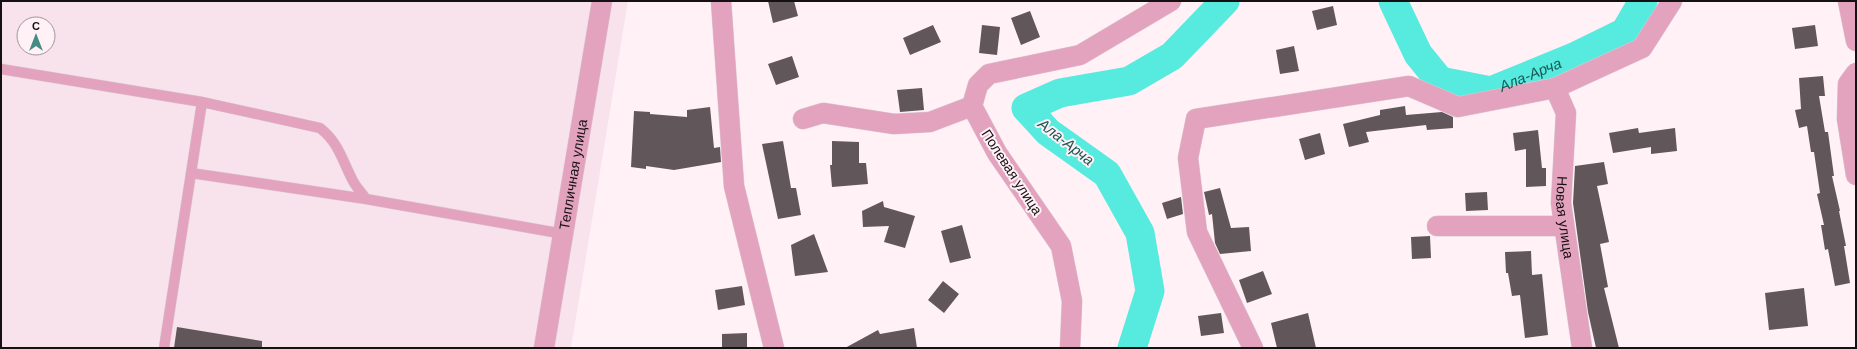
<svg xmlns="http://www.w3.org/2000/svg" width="1857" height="349" viewBox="0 0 1857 349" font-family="Helvetica,sans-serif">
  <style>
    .built { fill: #f8e2eb; fill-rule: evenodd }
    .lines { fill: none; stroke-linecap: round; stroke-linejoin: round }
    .river { stroke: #57eadf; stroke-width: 29 }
    .building { fill: #61565a }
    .lane-casing { stroke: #dacdd2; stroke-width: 11 }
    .street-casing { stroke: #dacdd2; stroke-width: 21 }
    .lane { stroke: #e3a3bf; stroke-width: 10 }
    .street { stroke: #e3a3bf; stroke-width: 20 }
    .labels { text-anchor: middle; stroke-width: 4; stroke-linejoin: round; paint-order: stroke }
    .street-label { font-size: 14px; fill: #151012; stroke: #fff1f6 }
    .water-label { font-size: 15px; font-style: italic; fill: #1a5853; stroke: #fff1f6 }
  </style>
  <rect width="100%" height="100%" fill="#fff1f6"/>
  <path class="built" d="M 1,1 L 628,1 L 571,348 L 1,348 ZM 24,24 L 48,24 L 48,48 L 24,48 Z"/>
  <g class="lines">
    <g class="river">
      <path id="s1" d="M 1393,1 L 1418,54 L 1440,81 L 1491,91 L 1574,57 L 1625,32 L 1643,1"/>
      <path d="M 1132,348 L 1150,291 L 1140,233 L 1107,174 L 1048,132 L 1026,108 L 1060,93 L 1129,81 L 1172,56 L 1225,1"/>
    </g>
  </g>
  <path class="building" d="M 768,1 L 794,1 L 798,16 L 773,23 Z
    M 1333,6 L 1337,25 L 1317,30 L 1312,11 Z
    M 1030,11 L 1040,37 L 1021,45 L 1011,18 Z
    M 933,25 L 941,42 L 910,55 L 903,38 Z
    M 982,25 L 1000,27 L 997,55 L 979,53 Z
    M 1815,25 L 1818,46 L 1795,49 L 1792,28 Z
    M 1294,46 L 1299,71 L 1280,74 L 1276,50 Z
    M 792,56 L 799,77 L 776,85 L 768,64 Z
    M 1823,76 L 1825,96 L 1819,96 L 1825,132 L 1828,132 L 1834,176 L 1832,176 L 1840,211 L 1839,211 L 1846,246 L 1844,246 L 1850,283 L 1835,286 L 1828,249 L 1825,250 L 1821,225 L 1824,225 L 1817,194 L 1820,193 L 1814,152 L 1811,152 L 1807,126 L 1799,128 L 1795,110 L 1801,109 L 1799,78 Z
    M 922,88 L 924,110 L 900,112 L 897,90 Z
    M 1405,106 L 1406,115 L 1442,112 L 1453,117 L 1453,128 L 1427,130 L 1426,125 L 1366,132 L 1369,142 L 1349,147 L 1343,124 L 1380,115 L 1380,110 Z
    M 710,107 L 714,148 L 720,147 L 721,162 L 674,170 L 646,166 L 646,169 L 631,167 L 634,111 L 650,112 L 650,114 L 687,117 L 687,110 Z
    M 1638,128 L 1639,133 L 1675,128 L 1677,151 L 1651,154 L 1651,147 L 1613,153 L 1609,133 Z
    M 1538,130 L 1542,168 L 1546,168 L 1546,186 L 1526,187 L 1526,149 L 1515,151 L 1513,133 Z
    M 1320,133 L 1325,154 L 1305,160 L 1299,139 Z
    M 783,141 L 791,188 L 796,188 L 801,215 L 778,219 L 762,144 Z
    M 832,141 L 859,142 L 859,163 L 866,163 L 868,184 L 832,187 L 830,165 L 832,165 Z
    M 1604,162 L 1608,184 L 1597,186 L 1609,242 L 1600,244 L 1608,287 L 1604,288 L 1619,348 L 1596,348 L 1588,312 L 1573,203 L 1575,166 Z
    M 1220,188 L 1231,228 L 1249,227 L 1251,251 L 1220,254 L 1215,243 L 1212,214 L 1209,215 L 1204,192 Z
    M 1487,192 L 1488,210 L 1466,211 L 1465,193 Z
    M 1181,197 L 1183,214 L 1167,219 L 1162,203 Z
    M 883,201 L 884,207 L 915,216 L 905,248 L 884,242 L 889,226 L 863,227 L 862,211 Z
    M 962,225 L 971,258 L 950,263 L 941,231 Z
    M 814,234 L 828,272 L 795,276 L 791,245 Z
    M 1430,236 L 1431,258 L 1412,259 L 1411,237 Z
    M 1531,251 L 1532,275 L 1542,274 L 1548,335 L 1525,338 L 1520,295 L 1512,296 L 1508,273 L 1506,273 L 1505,252 Z
    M 1263,271 L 1272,294 L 1247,303 L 1239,280 Z
    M 943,281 L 959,294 L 944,313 L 928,300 Z
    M 742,286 L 745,305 L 718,310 L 715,290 Z
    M 1804,288 L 1808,326 L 1769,330 L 1765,293 Z
    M 1221,313 L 1224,333 L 1201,336 L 1198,316 Z
    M 1308,313 L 1316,348 L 1277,348 L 1271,323 Z
    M 177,327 L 262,341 L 262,348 L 174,348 Z
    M 914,328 L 917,348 L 845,348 L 878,330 L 880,334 Z
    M 747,333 L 747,348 L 722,348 L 722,334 Z"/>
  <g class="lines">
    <defs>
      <path id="lane" d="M 1,69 L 202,102 L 320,128 C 339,143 342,160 353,181 C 356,187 362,193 366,199 L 564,234
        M 191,173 L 366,199
        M 164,348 L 202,102"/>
      <g id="street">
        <path d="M 721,1 L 734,186 L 774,348"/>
        <path d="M 1848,1 L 1856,41"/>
        <path d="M 1856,73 L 1848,84 L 1847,119 L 1856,175"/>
        <path id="s2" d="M 1555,88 L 1566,113 L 1561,203 L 1582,348"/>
        <path d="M 803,119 L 823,113 L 894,124 L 930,122 L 972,106"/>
        <path d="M 1437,226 L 1564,226"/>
        <path id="s3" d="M 544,348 L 602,1"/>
        <path d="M 1070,348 L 1072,301 L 1061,246 L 997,153 L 972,106 L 978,85 L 989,74 L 1080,55 L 1171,1"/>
        <path d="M 1253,348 L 1197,232 L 1188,158 L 1196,119 L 1409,86 L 1458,107 L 1555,88 L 1642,48 L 1672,1"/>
      </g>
    </defs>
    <use href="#lane" class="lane-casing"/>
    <use href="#street" class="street-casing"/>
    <use href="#lane" class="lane"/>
    <use href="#street" class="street"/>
  </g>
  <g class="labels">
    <g class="street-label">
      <text transform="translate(1012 172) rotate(57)" y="5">Полевая улица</text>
      <text dy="5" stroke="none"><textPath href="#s3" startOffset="176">Тепличная улица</textPath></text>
      <text dy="5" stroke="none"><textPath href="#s2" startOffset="132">Новая улица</textPath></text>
    </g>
    <g class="water-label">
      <text dy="5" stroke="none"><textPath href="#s1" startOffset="188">Ала-Арча</textPath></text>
      <text transform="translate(1066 142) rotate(38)" y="5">Ала-Арча</text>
    </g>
  </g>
  <rect width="1857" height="349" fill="none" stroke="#151012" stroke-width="4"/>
  <g transform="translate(36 36)"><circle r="19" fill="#fff1f6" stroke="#a1979b"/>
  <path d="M0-3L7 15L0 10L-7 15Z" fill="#458c85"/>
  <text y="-6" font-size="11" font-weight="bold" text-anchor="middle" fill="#151012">С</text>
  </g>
</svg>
